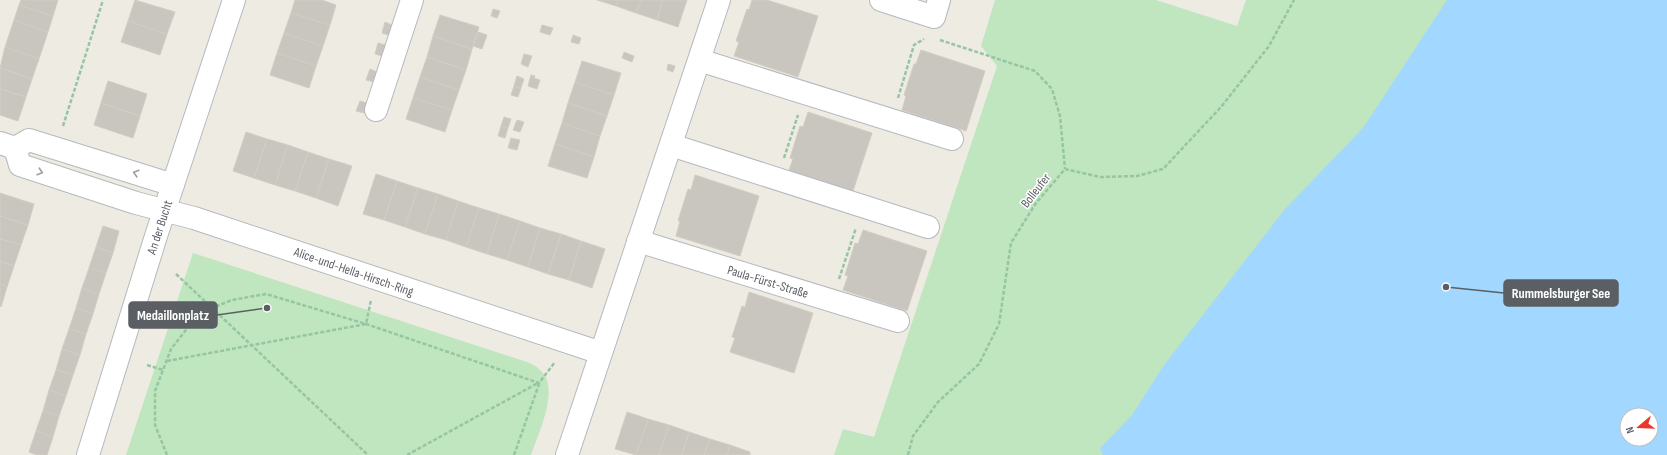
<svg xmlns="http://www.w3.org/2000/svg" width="1667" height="455" viewBox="0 0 1667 455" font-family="'Sofia Sans Condensed',sans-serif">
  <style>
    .green { fill: #bfe6be }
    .water { fill: #a2d8ff; fill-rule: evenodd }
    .building { fill: #c9c6c0; stroke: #d3cdc1 }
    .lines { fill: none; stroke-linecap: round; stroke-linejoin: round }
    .minor-casing { stroke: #b5b9bd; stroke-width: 24 }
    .path { stroke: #96c5a3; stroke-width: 2.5; stroke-dasharray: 4 2; stroke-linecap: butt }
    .minor { stroke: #fff; stroke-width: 22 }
    .oneway { stroke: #9d9fa2 }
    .labels { text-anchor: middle; stroke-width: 3; stroke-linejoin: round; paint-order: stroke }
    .street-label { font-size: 13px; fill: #5b5f64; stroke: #fff }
    .leader { fill: none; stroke: #5b5f64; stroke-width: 1.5 }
    .callout-dot { fill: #5b5f64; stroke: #fff; stroke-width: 1.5 }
    .callout { fill: #5b5f64; stroke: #5b5f64; stroke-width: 1.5 }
    .callout-label { font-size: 14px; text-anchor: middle; font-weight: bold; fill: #fff }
  </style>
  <rect width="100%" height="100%" fill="#eeebe3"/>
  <path class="green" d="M 995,0 L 1156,0 L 1237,26 L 1246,0 L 1469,0 L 1142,455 L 834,455 L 843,429 L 874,437 L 997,66 L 981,46 Z
    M 193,253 L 527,362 C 531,364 537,366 540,370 C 561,387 538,434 531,455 L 126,455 Z"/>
  <path class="water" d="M 1447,0 L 1667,0 L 1667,455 L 1103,455 L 1100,448 L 1132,415 L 1164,365 L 1285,209 L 1363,128 ZM 1627,415 L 1651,415 L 1651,439 L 1627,439 Z"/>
  <path class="building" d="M 21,0 L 58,0 L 53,16 L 19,5 Z
    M 135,0 L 175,12 L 167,34 L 128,21 Z
    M 295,0 L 322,0 L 336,5 L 330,25 L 291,13 Z
    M 597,0 L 618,0 L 616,6 Z
    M 618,0 L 641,0 L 636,13 L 616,6 Z
    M 641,0 L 663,0 L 657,20 L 636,13 Z
    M 663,0 L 687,0 L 678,27 L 657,20 Z
    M 752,0 L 767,0 L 818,16 L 798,77 L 734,56 L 739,42 L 736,41 L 747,9 L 749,10 Z
    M 19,5 L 53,16 L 48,32 L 14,20 Z
    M 493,9 L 500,11 L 497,18 L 491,16 Z
    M 291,13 L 330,25 L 323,46 L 284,33 Z
    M 440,15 L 479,27 L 472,49 L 433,36 Z
    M 14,20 L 48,32 L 39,59 L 5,47 Z
    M 128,21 L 167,34 L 160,55 L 121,42 Z
    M 385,22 L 392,25 L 389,35 L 382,33 Z
    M 542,25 L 553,28 L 550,35 L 540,32 Z
    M 478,32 L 487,35 L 482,49 L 473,46 Z
    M 284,33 L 323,46 L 316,66 L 277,53 Z
    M 573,35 L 581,38 L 579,44 L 571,42 Z
    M 433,36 L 472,49 L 466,70 L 427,57 Z
    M 378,43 L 385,45 L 382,56 L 375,54 Z
    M 5,47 L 39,59 L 32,79 L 0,68 Z
    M 921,50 L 985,71 L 966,131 L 902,110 L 906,96 L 904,95 L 914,64 L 916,64 Z
    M 624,52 L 634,56 L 632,62 L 622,58 Z
    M 277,53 L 316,66 L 309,88 L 270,75 Z
    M 524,54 L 532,56 L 528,67 L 521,64 Z
    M 427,57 L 466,70 L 459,90 L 420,77 Z
    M 582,61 L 621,73 L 614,95 L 575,82 Z
    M 668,64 L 675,66 L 673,72 L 667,70 Z
    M 0,68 L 32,79 L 26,97 L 0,89 Z
    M 370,69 L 377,72 L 374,82 L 366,80 Z
    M 531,75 L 535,76 L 534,78 L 540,80 L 537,89 L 528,86 Z
    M 517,76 L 524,79 L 521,88 L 514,86 Z
    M 420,77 L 459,90 L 452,110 L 413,98 Z
    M 108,81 L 147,94 L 140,116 L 101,103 Z
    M 575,82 L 614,95 L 607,116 L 568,103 Z
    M 514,86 L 521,88 L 518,97 L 511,95 Z
    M 0,89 L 26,97 L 18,121 L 0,115 Z
    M 413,98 L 452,110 L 445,132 L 406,119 Z
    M 360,101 L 367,103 L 364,113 L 356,111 Z
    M 101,103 L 140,116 L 133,138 L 94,125 Z
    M 568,103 L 607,116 L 600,136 L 562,123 Z
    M 808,112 L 872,133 L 852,194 L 788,173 L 793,159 L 790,158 L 800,126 L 803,127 Z
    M 504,117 L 511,119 L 508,128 L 501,126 Z
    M 517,120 L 524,122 L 520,132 L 513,130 Z
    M 562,123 L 600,136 L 594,157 L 555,144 Z
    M 501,126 L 508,128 L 505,138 L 498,136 Z
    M 246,132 L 267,139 L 254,178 L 233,171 Z
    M 511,138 L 520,140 L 517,150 L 508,148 Z
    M 267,139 L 288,145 L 275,185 L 254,178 Z
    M 555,144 L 594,157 L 587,178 L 548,166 Z
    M 288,145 L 308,152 L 295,191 L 275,185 Z
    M 308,152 L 329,159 L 316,198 L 295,191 Z
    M 329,159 L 352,166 L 338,206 L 316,198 Z
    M 376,174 L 397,181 L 384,220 L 363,214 Z
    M 695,175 L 759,196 L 740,256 L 676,236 L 680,221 L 678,221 L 688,189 L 691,190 Z
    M 397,181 L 418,188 L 405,227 L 384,220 Z
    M 418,188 L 438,194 L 425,234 L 405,227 Z
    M 0,193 L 34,204 L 28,225 L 0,216 Z
    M 438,194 L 458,201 L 446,240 L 425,234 Z
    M 458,201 L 479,208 L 466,247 L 446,240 Z
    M 479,208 L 499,214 L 487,254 L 466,247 Z
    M 499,214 L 520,221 L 507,260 L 487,254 Z
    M 0,216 L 28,225 L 21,245 L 0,239 Z
    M 520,221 L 540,228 L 528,267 L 507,260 Z
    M 103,226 L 119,231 L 113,253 L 96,247 Z
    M 540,228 L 561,234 L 548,274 L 528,267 Z
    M 863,230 L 927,251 L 907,311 L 843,290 L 848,276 L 845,275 L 855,243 L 858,244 Z
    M 561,234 L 581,241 L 569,280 L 548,274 Z
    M 0,239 L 21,245 L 14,266 L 0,261 Z
    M 581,241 L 605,249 L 592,288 L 569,280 Z
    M 96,247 L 113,253 L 106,273 L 89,268 Z
    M 0,261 L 14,266 L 7,287 L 0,284 Z
    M 89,268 L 106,273 L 99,294 L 82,288 Z
    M 0,284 L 7,287 L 1,307 L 0,306 Z
    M 82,288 L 99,294 L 93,314 L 76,308 Z
    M 749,292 L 813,313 L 794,373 L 730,352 L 735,338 L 732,337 L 742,306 L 745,307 Z
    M 76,308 L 93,314 L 86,334 L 69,329 Z
    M 69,329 L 86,334 L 80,355 L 62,349 Z
    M 62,349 L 80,355 L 73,375 L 56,370 Z
    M 56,370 L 73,375 L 66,396 L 49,390 Z
    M 49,390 L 66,396 L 59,416 L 43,411 Z
    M 43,411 L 59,416 L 53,437 L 36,431 Z
    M 627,412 L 648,419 L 636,455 L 615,449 Z
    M 648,419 L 669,425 L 659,455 L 636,455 Z
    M 669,425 L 689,432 L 682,455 L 659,455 Z
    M 36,431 L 53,437 L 47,455 L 37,455 L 29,452 Z
    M 689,432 L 710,439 L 704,455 L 682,455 Z
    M 710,439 L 730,445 L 727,455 L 704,455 Z
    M 730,445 L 750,452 L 750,455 L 727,455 Z"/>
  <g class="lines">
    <defs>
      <path id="minor" d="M 881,0 L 934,17 L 939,0
        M 699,60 L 952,139
        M 376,110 L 412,0
        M 0,143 L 15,148 L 29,140 L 173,185
        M 671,145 L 928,227
        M 15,148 L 20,165 L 136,203 L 194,218 L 601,353
        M 638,241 L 898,321
        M 88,455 L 156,236 L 234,0
        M 567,455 L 719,0"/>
    </defs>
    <use href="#minor" class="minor-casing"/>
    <path class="path" d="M 940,40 L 1035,71 L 1052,89 L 1060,116 L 1065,169
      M 898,98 L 914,45 L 924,39
      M 63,126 L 103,0
      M 784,158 L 798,115
      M 176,274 L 368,455
      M 839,279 L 856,228
      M 167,361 L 366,324 L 371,300
      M 147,365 L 163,370
      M 167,455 L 155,425 L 155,391 L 171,349 L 193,321 L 212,308 L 232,300 L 266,294 L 366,324 L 539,383 L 555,362
      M 407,455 L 538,383
      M 514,455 L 539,384
      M 908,455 L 913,436 L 938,402 L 979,364 L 999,324 L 1011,243 L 1036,203 L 1065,169 L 1100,177 L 1137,176 L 1163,169 L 1221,107 L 1269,46 L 1294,0"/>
    <use href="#minor" class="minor"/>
  </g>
  <defs><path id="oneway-chevron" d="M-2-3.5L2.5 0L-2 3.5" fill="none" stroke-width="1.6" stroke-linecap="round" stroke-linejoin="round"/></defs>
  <g class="oneway">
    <use href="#oneway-chevron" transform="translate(40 172) rotate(18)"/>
    <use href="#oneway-chevron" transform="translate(136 173) rotate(-163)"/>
  </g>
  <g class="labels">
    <g class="street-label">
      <text transform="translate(1035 190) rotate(-52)" y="5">Bolleufer</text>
      <text transform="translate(159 227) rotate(-72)" y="5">An der Bucht</text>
      <text transform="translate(354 271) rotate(19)" y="5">Alice-und-Hella-Hirsch-Ring</text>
      <text transform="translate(768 281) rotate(17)" y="5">Paula-Fürst-Straße</text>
    </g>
  </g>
  <path class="leader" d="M1446 287L1504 293M267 308L217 315"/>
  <g class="callout-dot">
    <circle cx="1446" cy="287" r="4"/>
    <circle cx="267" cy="308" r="4"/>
  </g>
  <g class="callout">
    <rect x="1504" y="280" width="114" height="26" rx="4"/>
    <rect x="129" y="302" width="88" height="26" rx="4"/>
  </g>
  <g class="callout-label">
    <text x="1561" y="298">Rummelsburger See</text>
    <text x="173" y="320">Medaillonplatz</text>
  </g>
  <g transform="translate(1639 427) rotate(251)"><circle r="19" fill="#ffffff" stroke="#bdbfc1"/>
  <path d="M0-3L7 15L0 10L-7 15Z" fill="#ed3629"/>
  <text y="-6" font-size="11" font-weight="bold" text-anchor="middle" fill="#5b5f64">N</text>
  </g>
</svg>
